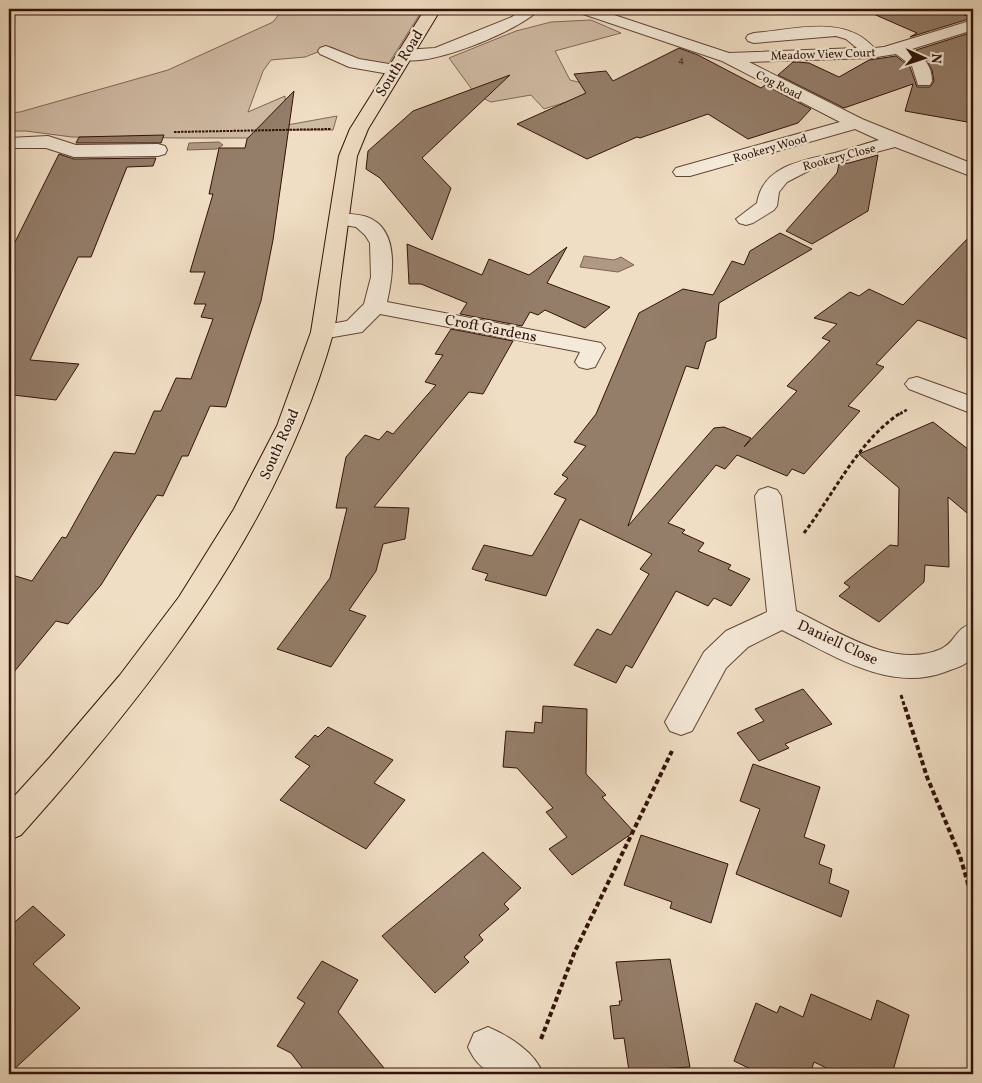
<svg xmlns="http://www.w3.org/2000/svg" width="982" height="1083" viewBox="0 0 982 1083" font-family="Vollkorn,serif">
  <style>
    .green { fill: #d0bba4; stroke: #806756 }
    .water { fill: #af9984; stroke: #7d6352 }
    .building { fill: #947d69; stroke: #311307 }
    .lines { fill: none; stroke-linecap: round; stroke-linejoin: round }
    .minor-casing { stroke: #614636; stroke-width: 2 }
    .major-casing { stroke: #311307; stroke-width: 2 }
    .path-far3 { stroke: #311307; stroke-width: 2; stroke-dasharray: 2.5 1; stroke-linecap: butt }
    .path-far2 { stroke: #311307; stroke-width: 2.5; stroke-dasharray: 3 2; stroke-linecap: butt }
    .path-far1 { stroke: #311307; stroke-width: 3; stroke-dasharray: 4 2.5; stroke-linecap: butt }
    .path { stroke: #311307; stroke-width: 4; stroke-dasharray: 5 3; stroke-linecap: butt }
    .minor { fill: #f5ead9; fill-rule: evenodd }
    .major { fill: #f0dec4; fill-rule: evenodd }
    .labels { text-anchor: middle; stroke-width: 4.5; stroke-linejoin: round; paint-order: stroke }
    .far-number-label { font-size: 11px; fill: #4a2e20 }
    .far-street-label { font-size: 12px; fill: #311307; stroke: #f5ead9 }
    .street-label { font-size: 15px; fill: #311307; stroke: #f5ead9 }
  </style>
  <rect width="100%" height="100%" fill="#f0dec4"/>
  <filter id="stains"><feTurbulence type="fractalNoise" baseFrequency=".004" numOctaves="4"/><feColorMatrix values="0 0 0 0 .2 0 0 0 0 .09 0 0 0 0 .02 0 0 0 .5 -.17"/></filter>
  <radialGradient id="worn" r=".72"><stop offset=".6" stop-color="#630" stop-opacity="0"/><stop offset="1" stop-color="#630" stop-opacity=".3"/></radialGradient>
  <path class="green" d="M 283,9 L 423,9 L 387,66 L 358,59 L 331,47 L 305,57 L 271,60 L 263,71 L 248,112 L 285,96 L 287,125 L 337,116 L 333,130 L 283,130 L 252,138 L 185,138 L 72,137 L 26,131 L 9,131 L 9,113 L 20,112 L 168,70 L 273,22 Z
    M 591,20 L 621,33 L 555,51 L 570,80 L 607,89 L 544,109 L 531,95 L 491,102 L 476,95 L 449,58 L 516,31 L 551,22 Z"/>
  <path class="water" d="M 219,142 L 223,145 L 217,149 L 187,150 L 189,143 Z
    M 584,256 L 614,260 L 621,257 L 634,265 L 618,272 L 580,267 Z"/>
  <path class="building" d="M 862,9 L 949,9 L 972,18 L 910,37 L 917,33 Z
    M 973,32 L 973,123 L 905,111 L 913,84 L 844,108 L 778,75 L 793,62 L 797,62 L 809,63 L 839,77 L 869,60 L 896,56 L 910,67 L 917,87 L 930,87 L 934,81 L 932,70 L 925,58 L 916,50 Z
    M 679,48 L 698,55 L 761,88 L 765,85 L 811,109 L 798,123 L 748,139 L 708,114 L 640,138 L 637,137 L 587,159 L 517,124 L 586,93 L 574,74 L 606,71 L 613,81 Z
    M 510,75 L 422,158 L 451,188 L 432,240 L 380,178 L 366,169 L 368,151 L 413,111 Z
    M 294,91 L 273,240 L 261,301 L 226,407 L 210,406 L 188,456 L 182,456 L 163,496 L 157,495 L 101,585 L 68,624 L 56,621 L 9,678 L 9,574 L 32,581 L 62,537 L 66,538 L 114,452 L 135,454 L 154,411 L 161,411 L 176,378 L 191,379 L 213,319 L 201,317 L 206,304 L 194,304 L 205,272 L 190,272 L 213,194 L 209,194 L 219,148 L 245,148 L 247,139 Z
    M 164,135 L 161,143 L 76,143 L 79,137 Z
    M 59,154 L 74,159 L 156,158 L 153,166 L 127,167 L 91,257 L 78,257 L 30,360 L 79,364 L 56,400 L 13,395 L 9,405 L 9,254 Z
    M 878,155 L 868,211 L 812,244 L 786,231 L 837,173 L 839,164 L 849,163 Z
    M 780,233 L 812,249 L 719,303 L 716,338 L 706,342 L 698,369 L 686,366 L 628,526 L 714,428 L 724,427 L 751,438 L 744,447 L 797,391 L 787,386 L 830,341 L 822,338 L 837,324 L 814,318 L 850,292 L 859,296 L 869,289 L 903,305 L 973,233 L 973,341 L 918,320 L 876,364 L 884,367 L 848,406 L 860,411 L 804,474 L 792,469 L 787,476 L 737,455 L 725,469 L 716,465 L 668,523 L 685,530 L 682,533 L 704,543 L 698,551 L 731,565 L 728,569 L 750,579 L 731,606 L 714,598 L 708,606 L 676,591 L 632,668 L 626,665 L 616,683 L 574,665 L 597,629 L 611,635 L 649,574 L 640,569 L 652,554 L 580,519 L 546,596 L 485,580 L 488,574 L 472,569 L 484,545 L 532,556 L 566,499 L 554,494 L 568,478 L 562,475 L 586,446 L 574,442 L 596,414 L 639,313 L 683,289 L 713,295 L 732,261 L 744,265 L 750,251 Z
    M 407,244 L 482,275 L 489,259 L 529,275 L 567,247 L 547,283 L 610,307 L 585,328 L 545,310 L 538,315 L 530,312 L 522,326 L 460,314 L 467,303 L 421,284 L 409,284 Z
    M 451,329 L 513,341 L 483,394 L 469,392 L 374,507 L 409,508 L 405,539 L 383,544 L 376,571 L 349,610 L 366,616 L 331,667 L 277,649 L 330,578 L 347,508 L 336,508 L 346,457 L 365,435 L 379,440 L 387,431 L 393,434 L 436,385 L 425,382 L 443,355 L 435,354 Z
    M 933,422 L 973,453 L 973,518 L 948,497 L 949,567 L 925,565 L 924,582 L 879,622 L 839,596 L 850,587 L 844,583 L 890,545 L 898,546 L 899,488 L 859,454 Z
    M 803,689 L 832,724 L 785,744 L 789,748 L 759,761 L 737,733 L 764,721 L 755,709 Z
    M 543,706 L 587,709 L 586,774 L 606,795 L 602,797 L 634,832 L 572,875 L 549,849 L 567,837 L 546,812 L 553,808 L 517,768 L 503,767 L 506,731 L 534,733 L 535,722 L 542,723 Z
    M 328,727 L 393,760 L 374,783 L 405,800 L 366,849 L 280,800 L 310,766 L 295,757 L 315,735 L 318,737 Z
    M 753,764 L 820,787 L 804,837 L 825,845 L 819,864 L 832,869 L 829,883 L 849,891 L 841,917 L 736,874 L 760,809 L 740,801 Z
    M 641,835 L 728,864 L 711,923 L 670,908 L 672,902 L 624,885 Z
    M 483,852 L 521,888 L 504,904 L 509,909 L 479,935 L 483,940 L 464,957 L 469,962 L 435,993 L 382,936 Z
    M 33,906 L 65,935 L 33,964 L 80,1008 L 9,1074 L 9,927 Z
    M 670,959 L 690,1067 L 629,1071 L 624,1038 L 614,1039 L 610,1006 L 620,1005 L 619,1001 L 622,1001 L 616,962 Z
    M 322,961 L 358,980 L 338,1012 L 389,1074 L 307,1074 L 291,1053 L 277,1046 L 305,1003 L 297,998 Z
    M 811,994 L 871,1020 L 877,1000 L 909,1015 L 892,1074 L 839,1074 L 814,1062 L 810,1074 L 761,1074 L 734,1061 L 756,1003 L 777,1013 L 780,1006 L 803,1017 Z"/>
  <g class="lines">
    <defs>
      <path id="minor" d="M 522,9 L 539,9 C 526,28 411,77 396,55 L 404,50 L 435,48 L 512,17 Z
        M 574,9 L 596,9 L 729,53 L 857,48 L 846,39 L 836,36 L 754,43 L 748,41 L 746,38 L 748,35 L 754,33 C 794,30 845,14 874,48 L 884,47 L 973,20 L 973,30 L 912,49 C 924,57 932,66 932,81 L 930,85 L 918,85 L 912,66 L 896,54 L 870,58 L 749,62 L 862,119 L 973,164 L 973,177 L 895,147 L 812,169 L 787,182 L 779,192 L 777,206 L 774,210 L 753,223 L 746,225 L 739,223 L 736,219 L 757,203 C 763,165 804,160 835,153 C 849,149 864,144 879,140 L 855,129 L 690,176 L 676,176 L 673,172 L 676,168 L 840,122 L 722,61 L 577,12 Z
        M 326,46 L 359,59 L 401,66 L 403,70 L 401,74 L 395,75 L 349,67 L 320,54 L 318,51 L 320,48 Z
        M 48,136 L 76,145 L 158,144 L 165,146 L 167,150 L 165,154 L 158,156 L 74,157 L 46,148 L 9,148 L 9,138 Z
        M 340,213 C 349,214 359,214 367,217 C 400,229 393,276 387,302 L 601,343 L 605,348 L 595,367 L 587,369 L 579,367 L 575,362 L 580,352 L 380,314 L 362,332 L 322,339 L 314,337 L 311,332 L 314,327 L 347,321 L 364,304 L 371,277 L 370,243 L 365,235 L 356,227 L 333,223 L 330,219 L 333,215 Z
        M 917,377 L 973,397 L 973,414 L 909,389 L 905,384 L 909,379 Z
        M 768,487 L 777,490 L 781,496 L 796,611 C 838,631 893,670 941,649 C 956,642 955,628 973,623 L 972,658 C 965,666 955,668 945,672 C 889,693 831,654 782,630 L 748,647 L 726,668 L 692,731 L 681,735 L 670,731 L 665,722 L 704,652 L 726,631 L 767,612 L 755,496 L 759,490 Z
        M 488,1027 C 509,1036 535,1052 543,1074 C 509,1074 484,1083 468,1047 L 474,1033 Z"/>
      <path id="major" d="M 425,9 L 441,9 L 368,129 L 357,156 C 352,196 346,236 341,276 C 338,295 338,315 333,334 C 279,526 152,689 21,835 L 9,840 L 9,802 L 50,757 L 120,675 L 179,597 L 234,509 L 277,426 L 311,332 L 339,156 L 350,129 Z"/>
    </defs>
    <use href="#minor" class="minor-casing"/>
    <use href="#major" class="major-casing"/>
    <path class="path-far3" d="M 174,132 L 331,129"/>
    <path class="path-far2" d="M 900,414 L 908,409"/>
    <path class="path-far1" d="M 804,533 C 834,494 859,439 902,412
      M 901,695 L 905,708"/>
    <path class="path" d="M 905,707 L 927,777 L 960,856 L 973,901
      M 541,1039 L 575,951 L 672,751"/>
    <use href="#minor" class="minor"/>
    <use href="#major" class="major"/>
  </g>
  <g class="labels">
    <g class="far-number-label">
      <text x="681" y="63">4</text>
    </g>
    <g class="far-street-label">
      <text transform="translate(823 54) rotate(-2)" y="4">Meadow View Court</text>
      <text transform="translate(779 85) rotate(27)" y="4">Cog Road</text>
      <text transform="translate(770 148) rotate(-16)" y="4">Rookery Wood</text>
      <text transform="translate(839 157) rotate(-15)" y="4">Rookery Close</text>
    </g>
    <g class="street-label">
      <text transform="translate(399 63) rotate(-58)" y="5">South Road</text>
      <text transform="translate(491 328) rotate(11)" y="5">Croft Gardens</text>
      <text transform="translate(279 444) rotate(-66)" y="5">South Road</text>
      <text transform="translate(838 642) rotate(25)" y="5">Daniell Close</text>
    </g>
  </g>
  <rect width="982" height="1083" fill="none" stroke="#f0dec4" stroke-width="30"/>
  <rect x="10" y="10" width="962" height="1063" fill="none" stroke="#311307" stroke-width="2.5"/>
  <rect x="15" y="15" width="952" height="1053" fill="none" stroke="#311307"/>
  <g transform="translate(924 58) rotate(93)" stroke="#f5ead9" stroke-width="4" paint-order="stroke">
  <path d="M0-4L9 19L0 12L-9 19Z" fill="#311307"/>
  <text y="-8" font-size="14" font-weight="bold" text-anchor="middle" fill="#311307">N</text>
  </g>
  <rect width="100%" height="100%" filter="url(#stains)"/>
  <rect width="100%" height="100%" fill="url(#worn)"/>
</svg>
